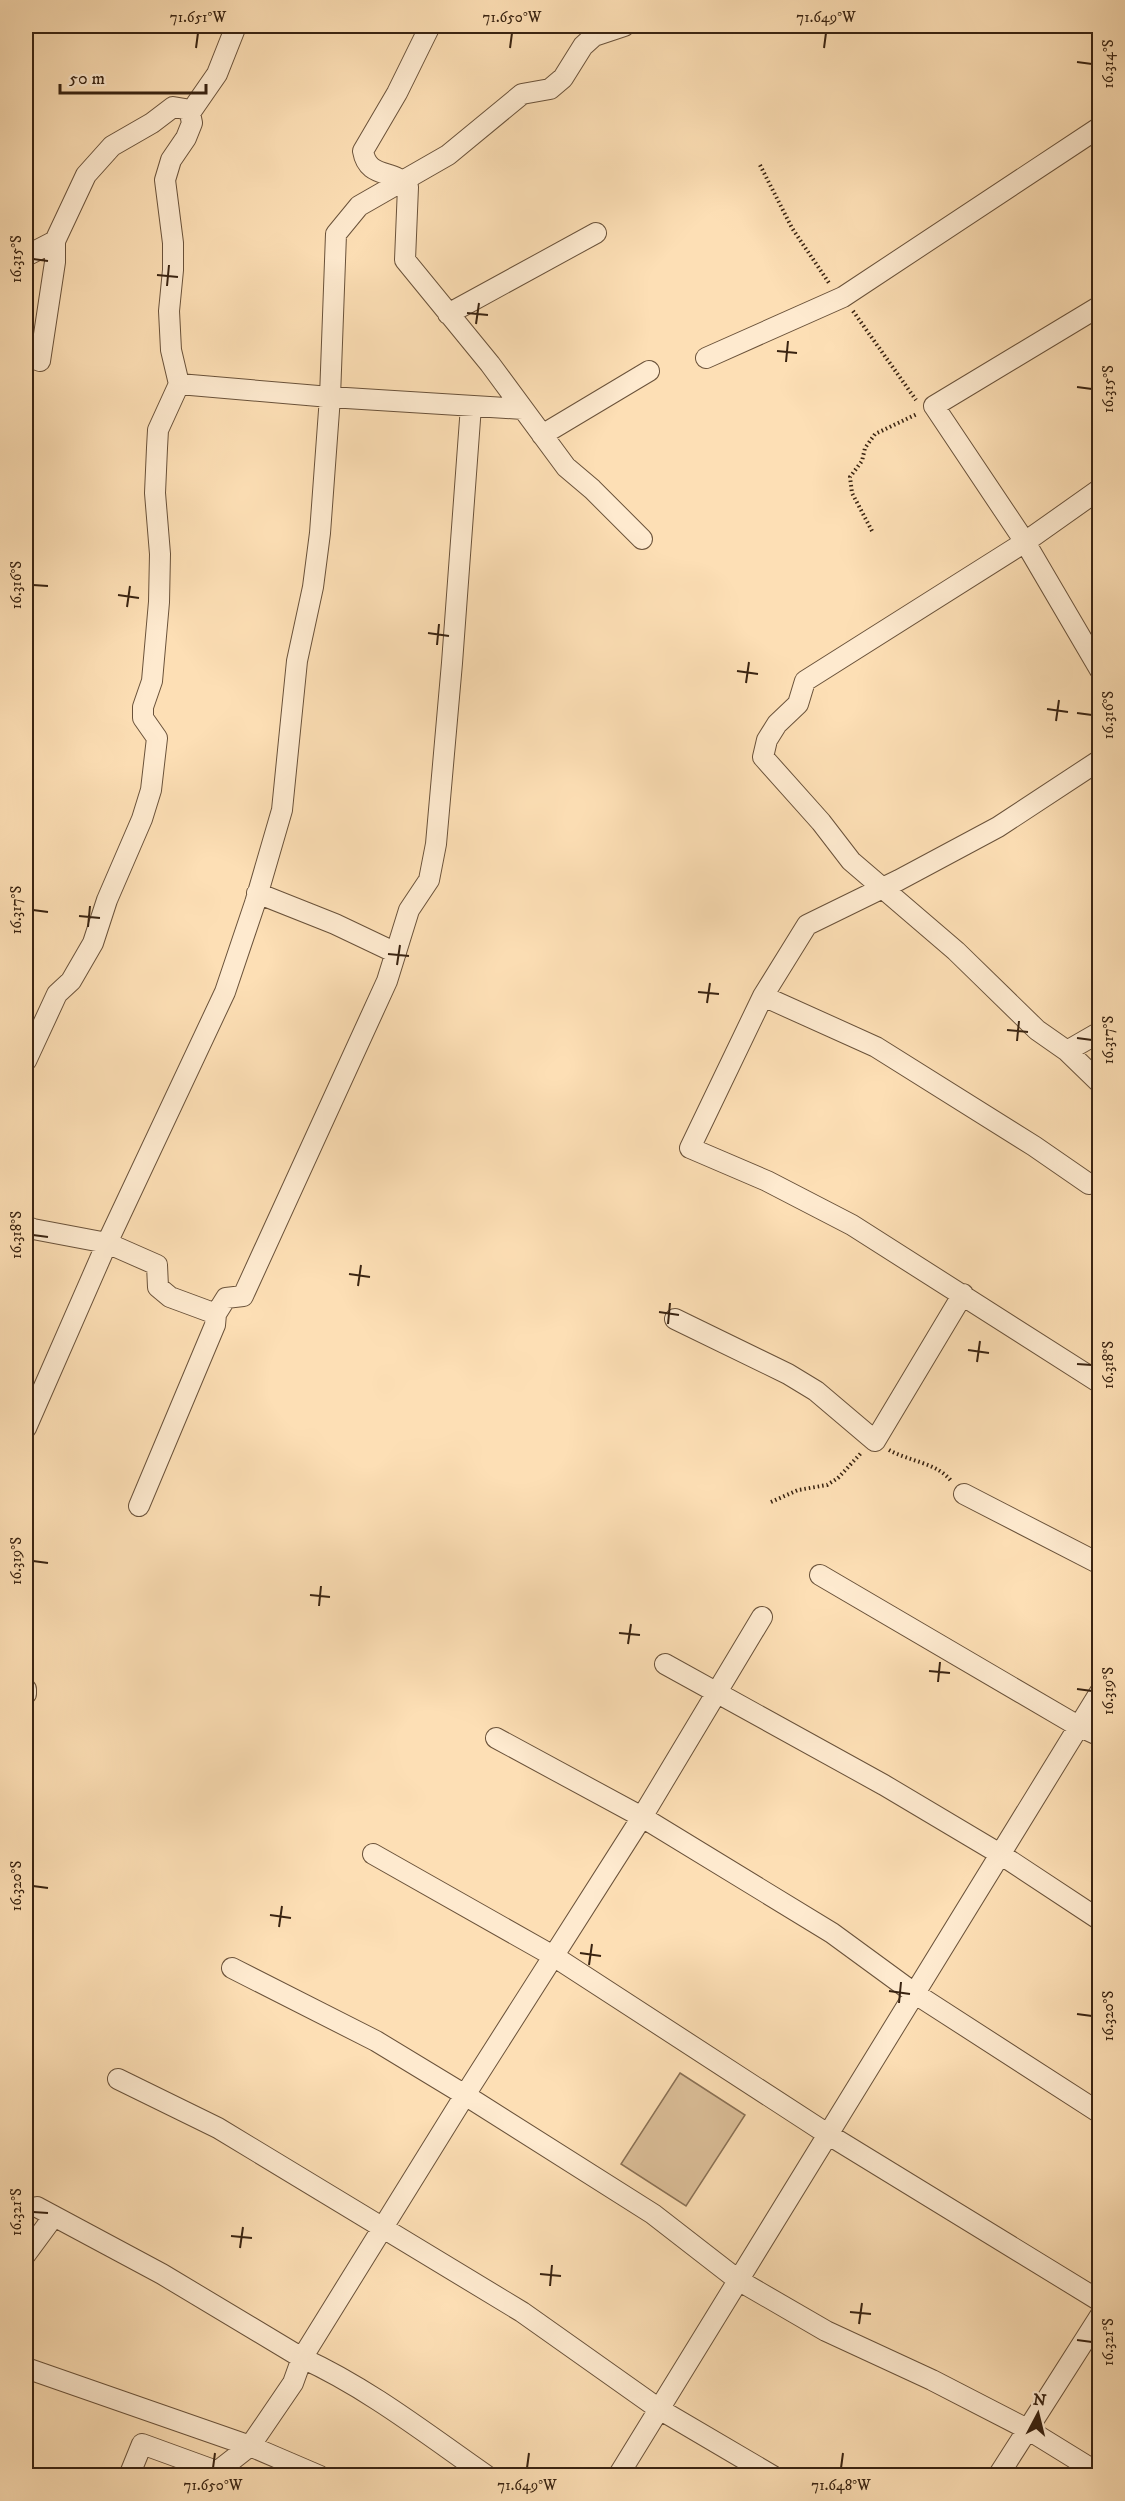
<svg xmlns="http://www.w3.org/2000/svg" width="1125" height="2501" viewBox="0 0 1125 2501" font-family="'IM FELL DW Pica',serif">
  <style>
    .green { fill: #dcbf99; stroke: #8a7155; stroke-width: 1.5 }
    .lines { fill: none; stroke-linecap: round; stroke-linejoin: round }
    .street-casing { stroke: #6a523a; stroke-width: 22 }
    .path { stroke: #392311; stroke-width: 4; stroke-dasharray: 1.5 3; stroke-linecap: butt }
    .street { stroke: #feeacf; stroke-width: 20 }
    .ticks { fill: none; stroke: #392311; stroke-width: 2 }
    .neatline { fill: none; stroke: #392311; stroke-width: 2 }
    .ticks-label { font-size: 15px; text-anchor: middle; fill: #392311 }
  </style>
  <rect width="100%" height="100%" fill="#fddfb5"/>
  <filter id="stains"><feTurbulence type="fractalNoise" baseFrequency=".00333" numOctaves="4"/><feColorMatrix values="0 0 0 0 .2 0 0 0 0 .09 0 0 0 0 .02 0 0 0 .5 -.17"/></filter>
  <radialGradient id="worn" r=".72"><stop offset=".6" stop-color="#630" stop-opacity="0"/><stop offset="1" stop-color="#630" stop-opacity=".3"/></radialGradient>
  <path class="green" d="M 680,2073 L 745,2115 L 686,2206 L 621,2164 Z"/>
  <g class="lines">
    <defs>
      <path id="street" d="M 430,26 L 397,93 L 363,151 C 368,180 394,168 408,187 L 405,260 L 490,364 L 566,467 L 592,489 L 642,539
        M 26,256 L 55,241
        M 1100,306 L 934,406 L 1025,542 L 1100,670
        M 448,314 L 596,233
        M 26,356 L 40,361 L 55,262 L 55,241 L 86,175 L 112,146 L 152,123 L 173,107 L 185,109 L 190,113
        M 706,358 L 843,297 L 1100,127
        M 179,384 L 330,397 L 523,409
        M 542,435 L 649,371
        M 1100,489 L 1025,542 L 805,681 L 798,704 L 777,724 L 767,740 L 763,757 L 821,822 L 851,861 L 956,951 L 1037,1030 L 1067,1051 L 1100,1083
        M 1100,760 L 998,827 L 899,880 L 807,925 L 763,996 L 690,1148 L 767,1181 L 852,1225 L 1100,1383
        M 257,893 L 335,924 L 396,953
        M 763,996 L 876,1047 L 1034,1146 L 1089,1184
        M 1067,1051 L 1100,1032
        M 26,1061 L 57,994 L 71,981 L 93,943 L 107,900 L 142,819 L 151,790 L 157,738 L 143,718 L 143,707 L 152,681 L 159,602 L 160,554 L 155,493 L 157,448 L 158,430 L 179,384 L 171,350 L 169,311 L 173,270 L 173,243 L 165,180 L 171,160 L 186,138 L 192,123 L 190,113 L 217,74 L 236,26
        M 26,1226 L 33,1229 L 107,1243 L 157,1265 L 158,1287 L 170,1297 L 216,1314
        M 675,1319 L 788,1374 L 816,1391 L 875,1441 L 963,1294
        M 26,1428 L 107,1243 L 225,992 L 255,903 L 282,810 L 297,661 L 313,587 L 320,533 L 330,397 L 336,234 L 359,206 L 448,155 L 522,94 L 550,89 L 563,78 L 583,46 L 594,36 L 624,26
        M 964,1494 L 1100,1564
        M 139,1506 L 215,1325 L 216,1314 L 226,1298 L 243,1296 L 387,981 L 409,910 L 429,880 L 436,844 L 452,663 L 471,406
        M 820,1575 L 1078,1726 L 1100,1736
        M 665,1664 L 884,1785 L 1000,1854 L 1100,1920
        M 26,1689 L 26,1694
        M 496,1738 L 642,1817 L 832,1933 L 914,1993 L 1100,2113
        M 373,1854 L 555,1957 L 829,2135 L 1100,2301
        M 232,1968 L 376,2041 L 465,2095 L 653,2214 L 738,2280 L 826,2331 L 932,2380 L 1027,2429 L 1100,2474
        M 118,2079 L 218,2128 L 522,2312 L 659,2409 L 773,2476
        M 37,2207 L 162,2274 L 302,2358 C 368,2388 428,2435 487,2476
        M 26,2254 L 54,2216
        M 26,2368 L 250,2446 L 320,2476
        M 218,2471 L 250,2446 L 293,2383 L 302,2358 L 465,2095 L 642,1817 L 762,1617
        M 129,2476 L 142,2444 L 230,2476
        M 618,2476 L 1100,1692
        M 998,2476 L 1100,2316"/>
    </defs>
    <use href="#street" class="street-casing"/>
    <path class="path" d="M 760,165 L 792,228 L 829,283
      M 853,311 L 916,400
      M 872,531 L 852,493 L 850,477 L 862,461 L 865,448 L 875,434 L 917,414
      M 889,1450 C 908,1461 938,1463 951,1481
      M 771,1502 L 798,1490 L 827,1485 L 838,1478 L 862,1452"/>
    <use href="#street" class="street"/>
  </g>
  <path class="ticks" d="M 196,48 L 198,33M 510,48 L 512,33M 824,48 L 826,33M 1077,62 L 1092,64M 33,259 L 48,261M 157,275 L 178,277M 167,286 L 169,265M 467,313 L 488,315M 476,324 L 479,303M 777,351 L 797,353M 786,362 L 788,341M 1077,387 L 1092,389M 33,585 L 48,586M 118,595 L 139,598M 127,607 L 130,586M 428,633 L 449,636M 437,645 L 439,624M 737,671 L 758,674M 746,683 L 749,662M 1047,709 L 1068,712M 1077,713 L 1092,715M 1056,721 L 1059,700M 33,910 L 48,912M 79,916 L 100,918M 88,927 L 90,906M 388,954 L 409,956M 397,965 L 400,945M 698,992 L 719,994M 707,1003 L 710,983M 1007,1030 L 1028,1032M 1077,1038 L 1092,1040M 1017,1041 L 1019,1021M 33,1235 L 48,1237M 349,1274 L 370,1277M 358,1286 L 361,1265M 659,1312 L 679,1315M 668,1324 L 670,1303M 968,1350 L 989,1353M 977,1362 L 980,1341M 1077,1364 L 1092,1365M 33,1561 L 48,1563M 310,1595 L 330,1597M 319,1606 L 321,1586M 619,1633 L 640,1635M 628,1644 L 631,1624M 929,1671 L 950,1673M 938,1682 L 940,1662M 1077,1689 L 1092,1691M 33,1886 L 48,1888M 270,1915 L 291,1918M 279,1927 L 282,1906M 580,1953 L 601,1956M 589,1965 L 592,1944M 889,1991 L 910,1994M 899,2003 L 901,1982M 1077,2014 L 1092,2016M 33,2212 L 48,2213M 231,2236 L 252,2238M 240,2248 L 243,2227M 540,2274 L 561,2276M 550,2286 L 552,2265M 850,2312 L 871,2314M 859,2324 L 862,2303M 1077,2340 L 1092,2342M 213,2468 L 215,2453M 527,2468 L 529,2453M 841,2468 L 843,2453"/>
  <rect width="1125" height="2501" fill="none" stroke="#fddfb5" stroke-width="66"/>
  <g transform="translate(1038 2414) rotate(7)" stroke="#feeacf" stroke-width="4.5" paint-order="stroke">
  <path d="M0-4.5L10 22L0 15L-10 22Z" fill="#392311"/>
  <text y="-9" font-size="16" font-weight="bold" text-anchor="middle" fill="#392311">N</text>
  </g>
  <path d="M60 84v9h146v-9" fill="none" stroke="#392311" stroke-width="3"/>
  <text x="69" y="84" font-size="18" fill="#392311" stroke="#feeacf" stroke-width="4.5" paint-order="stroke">50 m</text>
  <rect x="33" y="33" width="1059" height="2435" class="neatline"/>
  <g class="ticks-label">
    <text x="198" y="22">71.651°W</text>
    <text x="512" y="22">71.650°W</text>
    <text x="826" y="22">71.649°W</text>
    <text transform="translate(1108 64) rotate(-90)" y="5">16.314°S</text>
    <text transform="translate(16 259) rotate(-90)" y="5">16.315°S</text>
    <text transform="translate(1108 389) rotate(-90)" y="5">16.315°S</text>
    <text transform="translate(16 585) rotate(-90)" y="5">16.316°S</text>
    <text transform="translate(1108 715) rotate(-90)" y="5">16.316°S</text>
    <text transform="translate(16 910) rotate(-90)" y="5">16.317°S</text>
    <text transform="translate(1108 1040) rotate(-90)" y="5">16.317°S</text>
    <text transform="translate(16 1235) rotate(-90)" y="5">16.318°S</text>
    <text transform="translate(1108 1365) rotate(-90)" y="5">16.318°S</text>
    <text transform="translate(16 1561) rotate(-90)" y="5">16.319°S</text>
    <text transform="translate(1108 1691) rotate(-90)" y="5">16.319°S</text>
    <text transform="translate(16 1886) rotate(-90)" y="5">16.320°S</text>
    <text transform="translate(1108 2016) rotate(-90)" y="5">16.320°S</text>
    <text transform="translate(16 2212) rotate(-90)" y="5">16.321°S</text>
    <text transform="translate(1108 2342) rotate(-90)" y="5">16.321°S</text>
    <text x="213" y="2490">71.650°W</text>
    <text x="527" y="2490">71.649°W</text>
    <text x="841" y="2490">71.648°W</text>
  </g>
  <rect width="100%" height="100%" filter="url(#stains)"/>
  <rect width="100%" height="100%" fill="url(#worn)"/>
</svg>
